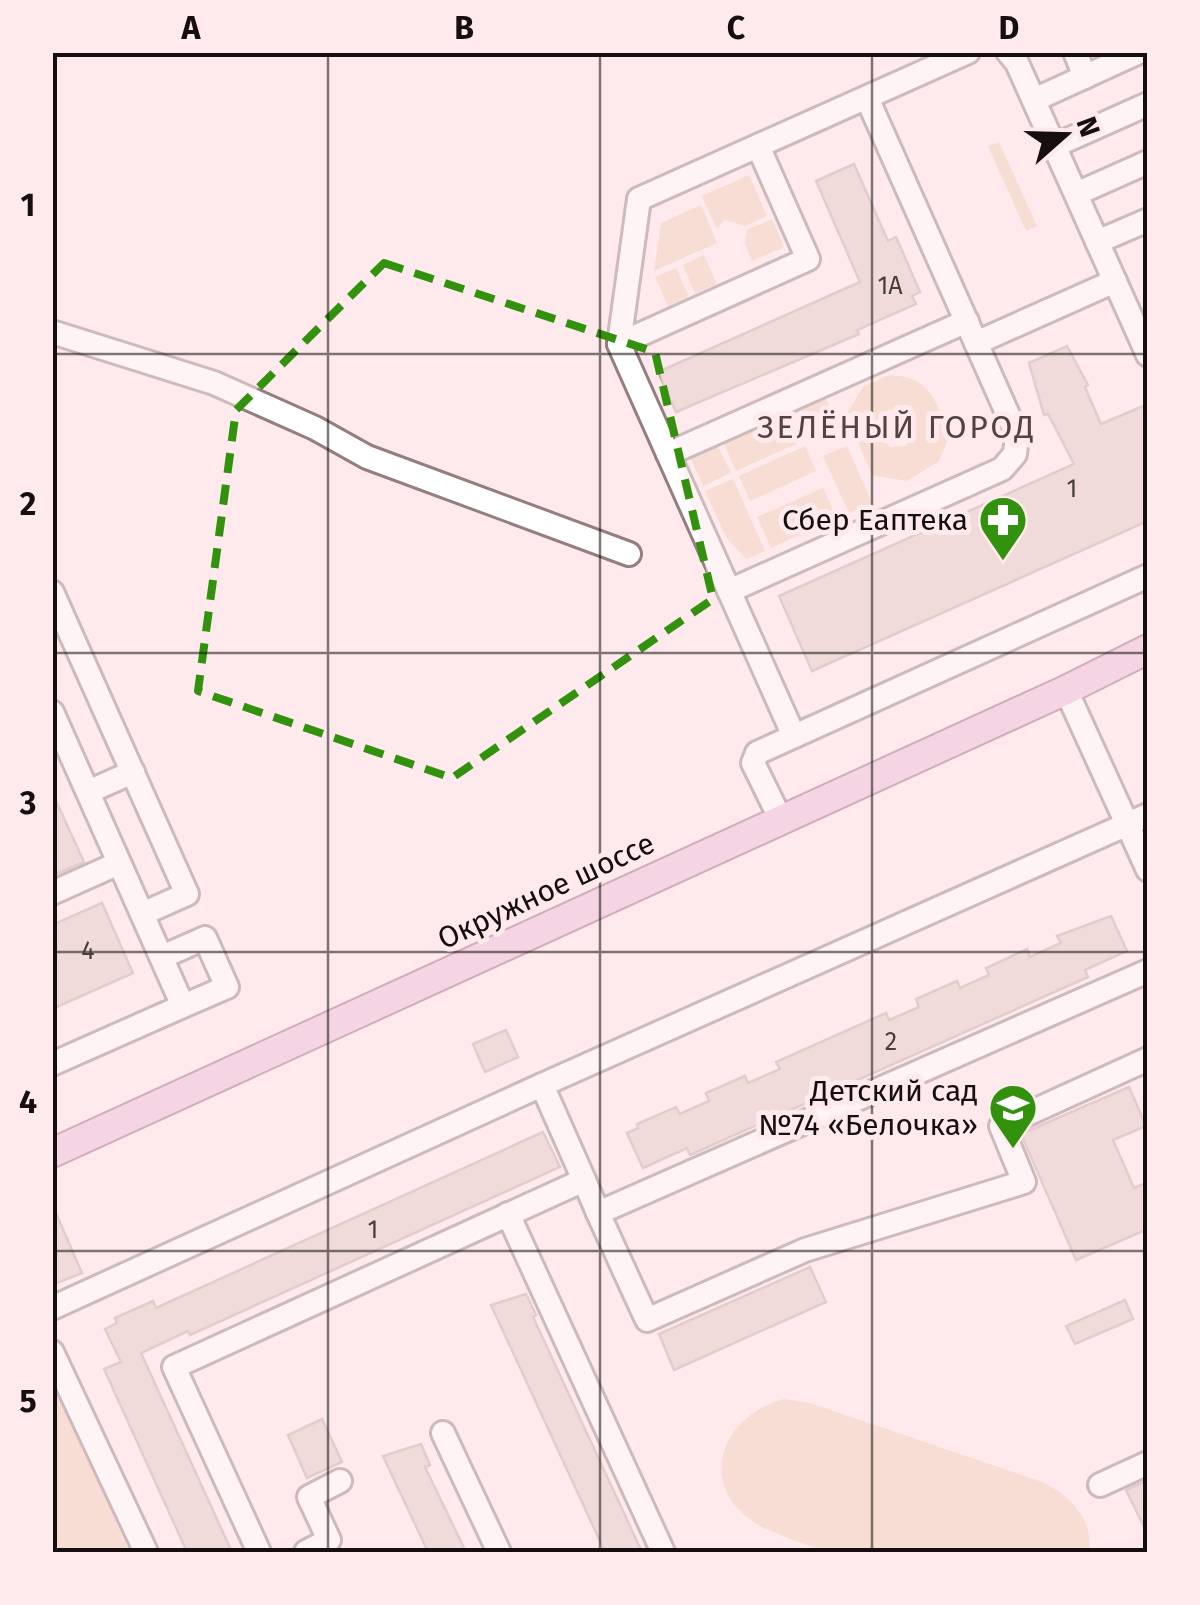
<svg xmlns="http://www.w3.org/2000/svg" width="1200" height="1605" viewBox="0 0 1200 1605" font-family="'Fira Sans',sans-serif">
	<rect width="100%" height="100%" fill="#feeaec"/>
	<g fill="#efceb3" fill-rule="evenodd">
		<polygon points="999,142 1037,226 1026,231 988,146"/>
		<polygon points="749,175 767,216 745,226 724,220 717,229 702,196"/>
		<polygon points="701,205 717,243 654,271 661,223"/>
		<polygon points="772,219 784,247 752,261 745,244 747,230"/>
		<polygon points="704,255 717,284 695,294 683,265"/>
		<polygon points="676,268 689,297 668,306 655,277"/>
		<path d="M887 376C929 373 935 401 950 434L939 461 907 481 872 475 846 415 863 387ZM888 410H903L914 420 915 435 905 446 890 447 879 436 878 421Z"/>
		<polygon points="824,394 838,425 808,439 794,407"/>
		<polygon points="789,410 803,441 736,471 722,439"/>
		<polygon points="716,442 731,473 703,486 689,454"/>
		<polygon points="805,446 816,471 750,501 739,476"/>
		<polygon points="847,446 872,503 849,513 823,456"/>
		<polygon points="733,479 765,551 746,559 726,537 705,491"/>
		<polygon points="823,488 837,518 771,548 757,517"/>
		<polygon points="53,1384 130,1552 60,1552 53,1537"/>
		<path d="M784 1399 810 1403 1045 1483C1072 1498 1093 1519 1089 1552 1030 1553 971 1552 912 1552 887 1552 859 1557 835 1552 814 1549 788 1538 769 1530 696 1499 712 1419 784 1399Z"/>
	</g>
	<g fill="#e0cac3" stroke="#c0aaa4" stroke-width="2.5">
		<polygon points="854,164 888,241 896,237 920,292 912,296 916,304 857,330 859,334 676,412 658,372 860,282 816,181"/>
		<polygon points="1067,346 1088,385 1085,387 1101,424 1148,404 1148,521 812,671 779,596 1074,464 1048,414 1044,415 1029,363"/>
		<polygon points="52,792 84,862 52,876"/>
		<polygon points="102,903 133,973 52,1009 52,925"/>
		<polygon points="1111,916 1127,951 1085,970 1088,977 690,1155 687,1148 643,1168 627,1133 638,1128 637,1124 676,1107 680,1114 709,1101 706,1093 745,1076 748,1083 780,1069 776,1062 886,1013 889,1020 919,1007 916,999 957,981 960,988 989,975 986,968 1027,949 1030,957 1061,943 1057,936"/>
		<polygon points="506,1030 518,1057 485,1072 473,1044"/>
		<polygon points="1129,1087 1146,1126 1113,1140 1134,1188 1148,1182 1148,1229 1076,1260 1021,1134"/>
		<polygon points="543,1132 560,1167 190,1335 188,1331 141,1353 232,1552 187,1552 104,1369 121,1362 105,1329 117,1323 115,1318 153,1301 156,1308"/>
		<polygon points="52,1204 82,1273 52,1285"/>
		<polygon points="810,1267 826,1302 674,1370 659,1334"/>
		<polygon points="526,1294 536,1315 533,1317 642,1552 605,1552 491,1305"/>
		<polygon points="1125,1300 1133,1319 1075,1344 1066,1326"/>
		<polygon points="322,1419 342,1462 307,1478 288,1435"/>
		<polygon points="421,1444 430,1465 425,1467 466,1552 428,1552 383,1456"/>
		<polygon points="1148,1480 1148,1535 1126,1490"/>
	</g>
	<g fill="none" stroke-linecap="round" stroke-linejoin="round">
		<g stroke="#947e80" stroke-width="28">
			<g id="minor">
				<polyline points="1008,52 1017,63 1148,355"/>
				<polyline points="1075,52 1085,77"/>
				<polyline points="1034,100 1139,52"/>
				<polyline points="1054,146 1148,104"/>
				<polyline points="1076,194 1148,162"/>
				<polyline points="1097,242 1148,220"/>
				<polyline points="52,332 214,383 315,428 367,457 629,554"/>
				<polyline points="976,343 1115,281"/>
				<polyline points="619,344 808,259 758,146"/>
				<polyline points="668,454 967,321"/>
				<polyline points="729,591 1002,469 1015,454 1017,435 867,98"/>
				<polyline points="52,592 187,894 142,914"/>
				<polyline points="1066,690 1148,870"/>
				<polyline points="52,712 183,1006 52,1064"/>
				<polyline points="793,734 619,344 639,199 968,52"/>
				<polyline points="88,792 133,772"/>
				<polyline points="781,820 753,763 757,753 1148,576"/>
				<polyline points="52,893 119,863"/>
				<polyline points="162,957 205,938 227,987 183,1006"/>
				<polyline points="584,1180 598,1213 1148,971"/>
				<polyline points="598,1213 647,1320 805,1250 1024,1182 1001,1126 1148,1059"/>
				<polyline points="508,1214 663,1552"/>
				<polyline points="52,1308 542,1085"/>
				<polyline points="52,1352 146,1552"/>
				<polyline points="443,1433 499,1552"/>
				<polyline points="1100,1485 1148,1463"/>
				<polyline points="259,1552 174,1367 584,1180 542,1085 1148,815"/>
				<polyline points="306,1552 329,1540 309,1497 340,1481"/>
			</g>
		</g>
		<g stroke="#996281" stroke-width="32">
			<polyline id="major" points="52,1153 1066,690 1148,649"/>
		</g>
		<use href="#minor" stroke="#fff" stroke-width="22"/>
		<use href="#major" stroke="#ecbcd9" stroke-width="28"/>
	</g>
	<path d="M0 0H1200V1605H0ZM384 263 655 352 713 599 452 778 198 691 236 410Z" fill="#feeaec" fill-opacity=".55" fill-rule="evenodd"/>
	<path fill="none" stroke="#33920d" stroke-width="8" stroke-dasharray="20 12" stroke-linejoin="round" d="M384 263 655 352 713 599 452 778 198 691 236 410Z"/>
	<path fill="none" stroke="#160e0f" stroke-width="2.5" stroke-opacity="0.55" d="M328 52V1552M600 52V1552M872 52V1552M52 354H1148M52 653H1148M52 952H1148M52 1251H1148"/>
	<defs>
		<g id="pharmacy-pin" transform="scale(2.5)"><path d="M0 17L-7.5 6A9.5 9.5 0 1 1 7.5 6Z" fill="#33920d" stroke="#feeaec"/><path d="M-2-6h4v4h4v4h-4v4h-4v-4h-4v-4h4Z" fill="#fff"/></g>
		<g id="school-pin" transform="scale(2.5)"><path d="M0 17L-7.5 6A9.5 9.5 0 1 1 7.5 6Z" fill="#33920d" stroke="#feeaec"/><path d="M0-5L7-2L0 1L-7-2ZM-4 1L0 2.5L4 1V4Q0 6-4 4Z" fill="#fff"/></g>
	</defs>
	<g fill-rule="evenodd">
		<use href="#pharmacy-pin" x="1003" y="520"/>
		<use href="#school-pin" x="1013" y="1108"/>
	</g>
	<g text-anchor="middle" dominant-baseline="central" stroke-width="10" stroke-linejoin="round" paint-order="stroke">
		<g font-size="25" fill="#483d3c">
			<text x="890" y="286">1А</text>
			<text x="1072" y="489">1</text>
			<text x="88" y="951">4</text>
			<text x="891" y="1042">2</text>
			<text x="373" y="1230">1</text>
		</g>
		<g font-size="30" fill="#160e0f" stroke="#feeaec" text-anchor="end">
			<text x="968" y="520">Сбер Еаптека</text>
			<text x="978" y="1091">Детский сад<tspan x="978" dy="34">№74 «Белочка»</tspan></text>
		</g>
		<g font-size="30" fill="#160e0f" stroke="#feeaec">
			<text transform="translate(546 891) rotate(-25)">Окружное шоссе</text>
		</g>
		<g font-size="32" letter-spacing="2.5" fill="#544143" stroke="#feeaec">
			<text x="897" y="427">ЗЕЛЁНЫЙ ГОРОД</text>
		</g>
	</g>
	<rect width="1200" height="1605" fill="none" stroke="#feeaec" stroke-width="110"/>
	<g transform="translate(1065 135) rotate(70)" stroke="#feeaec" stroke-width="8" paint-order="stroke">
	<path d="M0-8L18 38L0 25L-18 38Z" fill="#160e0f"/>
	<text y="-15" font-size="28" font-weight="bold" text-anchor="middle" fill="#160e0f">N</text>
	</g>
	<rect x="55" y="55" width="1090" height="1495" fill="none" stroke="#160e0f" stroke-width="4"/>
	<g font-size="32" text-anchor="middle" font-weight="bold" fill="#160e0f">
		<text x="191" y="39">A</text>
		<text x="464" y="39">B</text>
		<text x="736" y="39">C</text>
		<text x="1009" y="39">D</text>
		<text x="28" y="216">1</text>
		<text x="28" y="515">2</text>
		<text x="28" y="814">3</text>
		<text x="28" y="1113">4</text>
		<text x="28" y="1412">5</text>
	</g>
</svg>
